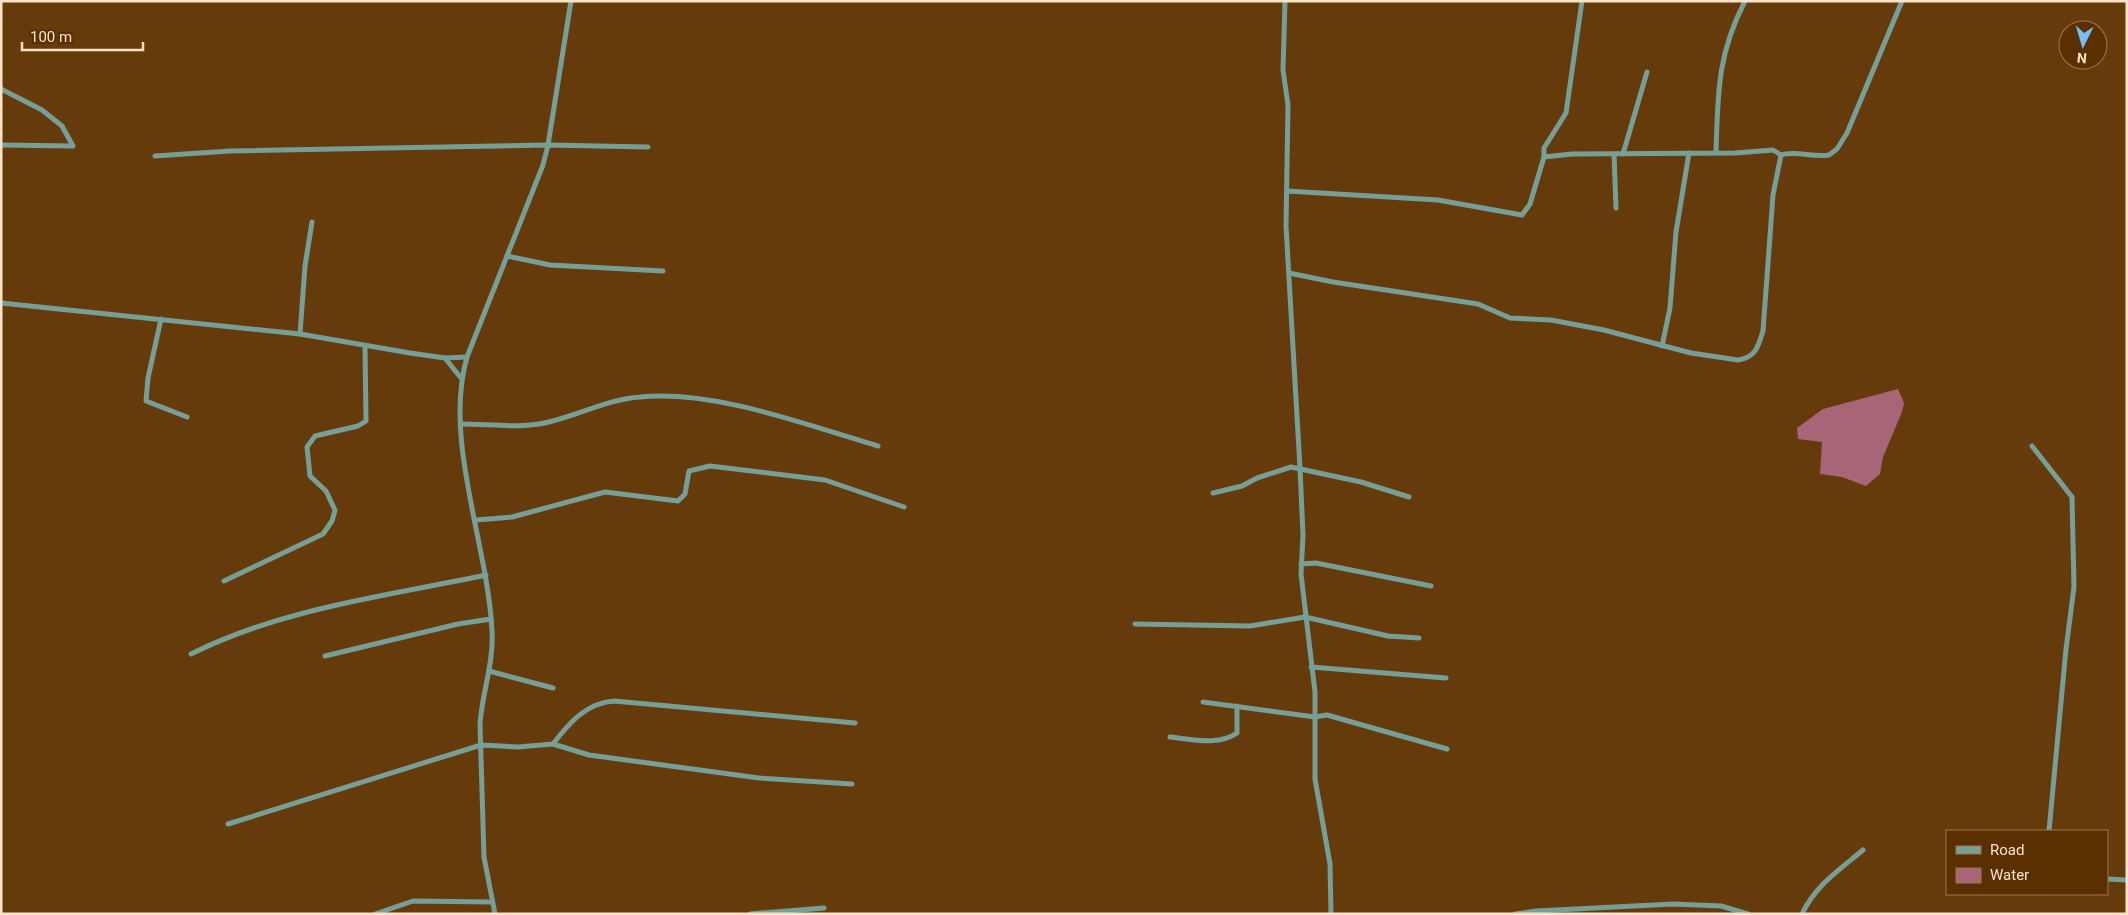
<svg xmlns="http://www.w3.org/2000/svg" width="2128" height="915" viewBox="0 0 2128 915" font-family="Roboto,sans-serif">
	<rect width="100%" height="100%" fill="#663b0c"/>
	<polygon fill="#a86578" points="1898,389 1904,403 1902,412 1883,457 1880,474 1866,486 1842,477 1820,474 1822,442 1798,439 1797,428 1823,409"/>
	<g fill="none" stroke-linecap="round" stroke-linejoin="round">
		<g stroke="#759f97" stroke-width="5">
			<polyline points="1285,1 1283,70 1288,105 1286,226 1300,468 1303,535 1301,574 1315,692 1315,779 1330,864 1331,914"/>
			<polyline points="1,89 42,110 62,126 73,146 1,145"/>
			<path d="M1716 152C1718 94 1717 55 1745 1"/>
			<polyline points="1614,154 1616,208"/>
			<polyline points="1623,154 1647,72"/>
			<polyline points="155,156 230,151 548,145 648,147"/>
			<path d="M1544 157 1572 154 1735 153 1773 150 1781 155C1796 150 1813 158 1829 155L1837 149 1847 133 1902 1"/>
			<polyline points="1287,191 1438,200 1522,215 1530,204 1544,157 1544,148 1566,113 1582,1"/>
			<polyline points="507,256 550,265 663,271"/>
			<path d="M1289 273 1333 282 1478 304 1510 318 1551 320 1604 330 1691 353 1738 360C1756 357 1758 347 1763 331L1773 195 1781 155"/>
			<polyline points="1,303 300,334 410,353 445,358 467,357"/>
			<polyline points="161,319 148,378 146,401 187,417"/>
			<polyline points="300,334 305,266 312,222"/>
			<polyline points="1662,346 1670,308 1676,232 1689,153"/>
			<polyline points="445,358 461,378"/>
			<path d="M461 424C490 424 521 429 549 422 579 415 609 399 640 397 716 390 806 425 878 446"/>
			<polyline points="2032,446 2072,497 2074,587 2066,649 2049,831"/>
			<polyline points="1213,493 1242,486 1257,478 1291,467 1361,482 1409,497"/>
			<polyline points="476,520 512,517 605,492 678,501 685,494 689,471 710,466 825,480 904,507"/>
			<polyline points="1301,564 1316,563 1431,586"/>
			<polyline points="224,581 323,534 332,521 335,510 326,491 310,476 307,447 315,436 358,426 366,421 365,346"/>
			<polyline points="1135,624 1250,626 1305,617 1388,636 1419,638"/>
			<path d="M191 654C283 608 387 596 486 575"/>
			<polyline points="325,656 458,624 491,619"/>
			<polyline points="1311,667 1446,678"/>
			<polyline points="489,671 553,688"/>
			<polyline points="1203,702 1315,717 1327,715 1447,749"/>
			<path d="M1170 737C1191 739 1219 746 1237 733V706"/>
			<polyline points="553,744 589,755 759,778 852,784"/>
			<path d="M228 824 481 745 518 747 553 744C569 723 586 703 614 701L855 723"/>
			<polyline points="2107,879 2127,880"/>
			<polyline points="375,914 413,901 491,902"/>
			<path d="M495 914 484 857 480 724C482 693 494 663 492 631 488 545 443 440 467 357L543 165 548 145 571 1"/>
			<polyline points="750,914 824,908"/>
			<polyline points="1515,914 1536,911 1673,904 1721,906 1748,914"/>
			<path d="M1802 914C1816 885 1839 870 1863 850"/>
		</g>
	</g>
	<rect width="2128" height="915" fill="none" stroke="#fce1cb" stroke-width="5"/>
	<rect x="1946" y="830" width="162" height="65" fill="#5a3000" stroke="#9b7751"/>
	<rect x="1956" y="846" width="25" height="8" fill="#759f97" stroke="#9b7751"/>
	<text x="1990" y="855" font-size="15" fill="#fce1cb">Road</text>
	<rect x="1956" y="868" width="25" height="15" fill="#a86578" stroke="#9b7751"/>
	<text x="1990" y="880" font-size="15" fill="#fce1cb">Water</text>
	<g transform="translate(2083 45) rotate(185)"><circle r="24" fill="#5a3000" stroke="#9b7751"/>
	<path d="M0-4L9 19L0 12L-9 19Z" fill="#76c0f7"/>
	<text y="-8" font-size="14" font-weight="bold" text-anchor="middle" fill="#fce1cb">N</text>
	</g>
	<path d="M22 42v8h121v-8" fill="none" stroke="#fce1cb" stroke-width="2.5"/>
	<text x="30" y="42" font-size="15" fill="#fce1cb" stroke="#5a3000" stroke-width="4" paint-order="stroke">100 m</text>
</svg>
